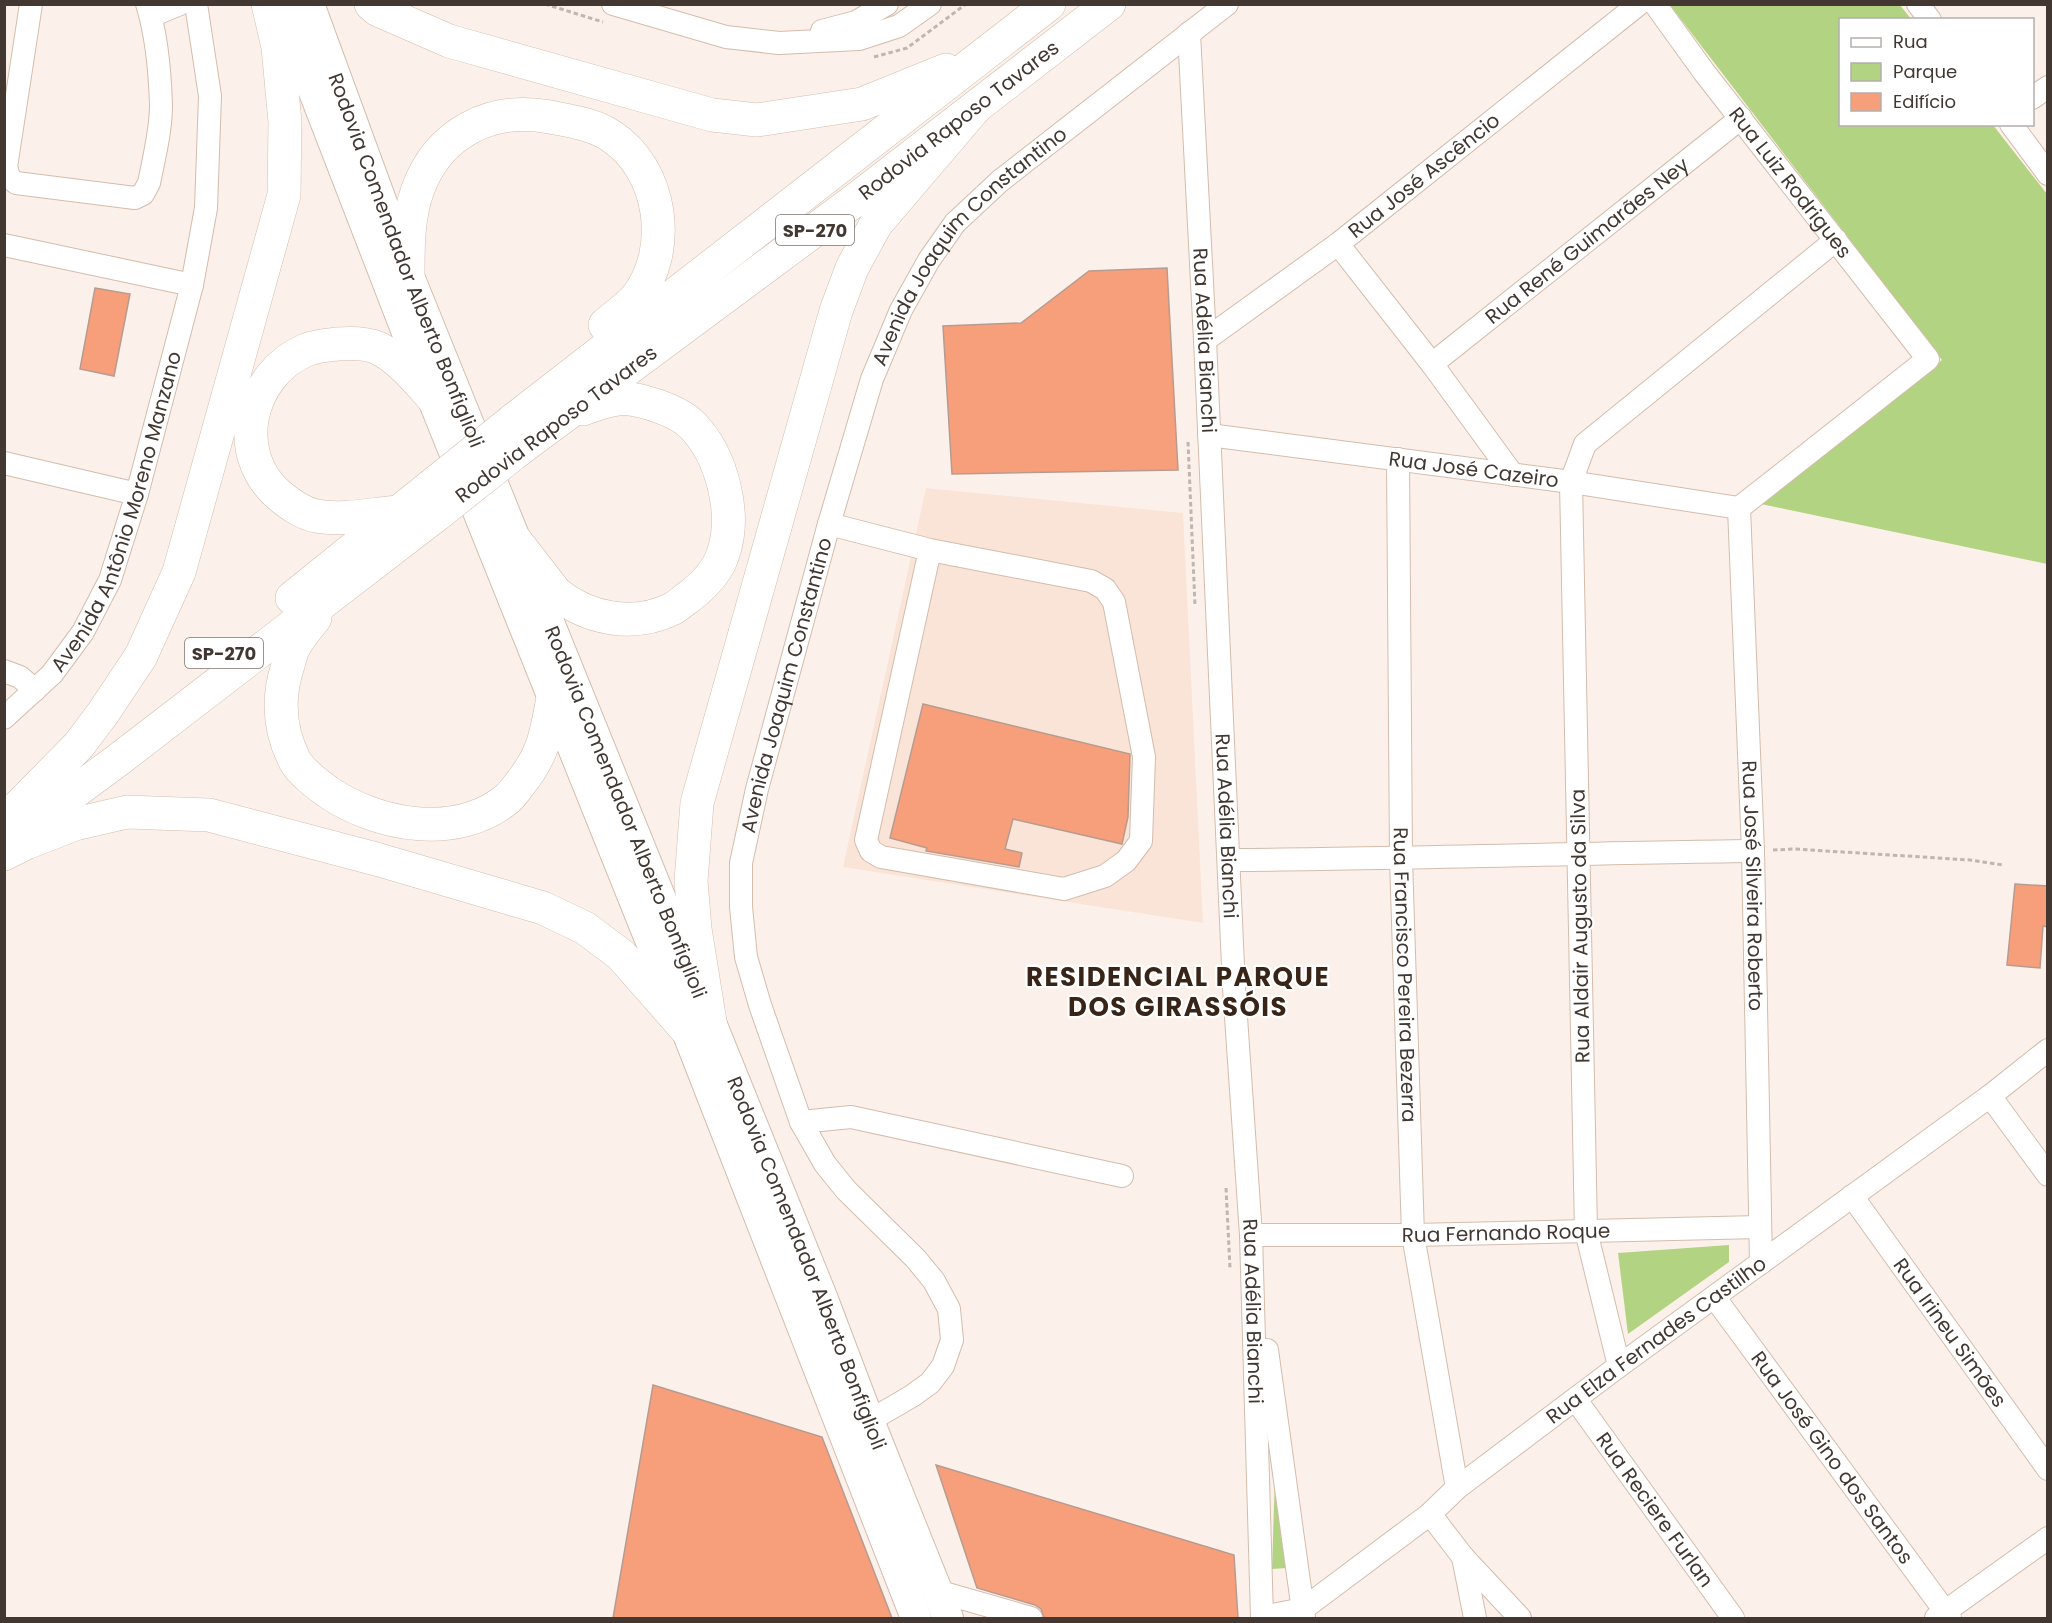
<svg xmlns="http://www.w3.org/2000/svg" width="2052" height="1623" viewBox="0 0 2052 1623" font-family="Poppins,sans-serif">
	<rect width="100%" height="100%" fill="#fcf1ea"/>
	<polygon fill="#fae4d7" points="926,488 1183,513 1203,923 843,867"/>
	<g fill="#b2d381">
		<polygon points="1670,5 1900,5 1911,19 1840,20 1840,124 1993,125 2047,194 2047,564 1761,504 1942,360"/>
		<polygon points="1729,1245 1729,1262 1628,1334 1618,1253"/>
		<polygon points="1275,1475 1286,1568 1272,1569"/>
	</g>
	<g fill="#f79f7b" stroke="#b79b90" stroke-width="1.5">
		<polygon points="1167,268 1178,470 952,474 943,326 1021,323 1089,271"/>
		<polygon points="95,288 130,294 114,376 80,369"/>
		<polygon points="923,704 1130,754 1128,817 1122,844 1013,819 1005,849 1022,853 1019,867 926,851 927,848 890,838"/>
		<polygon points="2015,884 2048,886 2048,927 2043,926 2040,968 2007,965"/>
		<polygon points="653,1385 822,1437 892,1618 613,1618"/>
		<polygon points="936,1465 1234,1555 1238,1618 1044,1618 1041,1609 1035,1605 977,1588"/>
	</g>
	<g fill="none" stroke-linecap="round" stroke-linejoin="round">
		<g stroke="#d5bcac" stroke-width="24">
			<g id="minor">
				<path d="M31 4 6 167 9 177 16 183 135 198 143 194 149 183C154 158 161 131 161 105 160 73 157 36 147 4"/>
				<polyline points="613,4 726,37 779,43 859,39 899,26 930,4"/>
				<path id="s1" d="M1655 4 1704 72 1928 359 1739 508"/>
				<polyline points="1918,4 1930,20"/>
				<polyline points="151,16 180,4"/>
				<polyline points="822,31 856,22 887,4"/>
				<path id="s2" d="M1189 33 1205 340 1234 988 1251 1235 1262 1618"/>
				<polyline points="2032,98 2048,87"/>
				<polyline points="2011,124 2048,174"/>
				<polyline points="1338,244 1432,364 1513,475"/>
				<polyline points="4,245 192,285"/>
				<path id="s3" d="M1205 340 1338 244 1639 4"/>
				<path id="s4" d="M1432 364 1741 118"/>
				<path id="s5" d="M1209 435 1571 482 1739 508"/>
				<path id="s6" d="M1398 459 1401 859 1413 1235 1457 1488"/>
				<polyline points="4,463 137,494"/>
				<path id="s7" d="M1739 508 1753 851 1761 1263"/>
				<polyline points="829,524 930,550 1091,581 1105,589 1114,602 1144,757 1141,841 1126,861 1105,876 1064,889 881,857 871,851 866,840 930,550"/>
				<polyline points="4,671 20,677 35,690"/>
				<path id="s8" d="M4 718 52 674 83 632 110 580 137 494 192 285 206 208 210 96 196 4"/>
				<path d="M1229 860C1404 859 1578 853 1753 851"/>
				<polyline points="1990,1096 2048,1175"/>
				<polyline points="801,1122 851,1117 1122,1176"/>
				<path id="s9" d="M1852 1196 2048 1469"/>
				<path id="s10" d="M1251 1235H1413L1760 1227"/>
				<path id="s11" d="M1715 1298 1950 1618"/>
				<polyline points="1267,1350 1304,1618"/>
				<polyline points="1619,1366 1586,1231 1571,482 1585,444 1836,240"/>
				<path id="s12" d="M1576 1400 1733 1618"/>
				<path id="s13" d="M869 1421 912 1396 930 1383 943 1366 952 1340 949 1309 934 1281 916 1259 846 1190 825 1164 801 1122 760 1005 746 957 741 907V863L757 789 829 524 872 379 901 310 929 260 955 223 1000 181 1227 4"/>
				<polyline points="1430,1514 1463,1557 1520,1618"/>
				<polyline points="1463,1557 1475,1618"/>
				<polyline points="937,1591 1031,1618"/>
				<path id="s14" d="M1262 1617 1303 1609 1430 1514 1457 1488 1619 1366 1990 1096 2048 1050"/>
				<polyline points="1936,1618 2048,1538"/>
			</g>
		</g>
		<g stroke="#d5bcac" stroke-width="32">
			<g id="major">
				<polyline points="280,4 432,397 686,1029 916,1618"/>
				<path id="s15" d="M309 4 408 274 822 1297 869 1421 948 1618"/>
			</g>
		</g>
		<g stroke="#d5bcac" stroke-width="34">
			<g id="highway">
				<polyline points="371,4 378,10 449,41 712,115 757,120 862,104 946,70"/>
				<path d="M408 274C408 245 408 216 418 189 439 132 492 106 550 117 570 121 593 124 611 136 662 169 674 250 636 298 627 308 615 316 605 325"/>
				<polyline points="512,421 1049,4"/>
				<path id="s16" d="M517 451 854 201 1109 4"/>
				<path d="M398 512C372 514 342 521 316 516 302 513 291 505 280 496 230 454 248 375 306 350 315 346 328 345 337 344 350 343 366 343 378 348 400 359 416 379 432 397"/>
				<path d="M515 540 556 593C588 619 633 628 672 609 678 606 684 600 690 596 704 585 718 571 723 554 737 514 722 456 693 426 685 417 669 410 658 406 646 402 631 397 618 399 606 400 594 405 583 409"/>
				<polyline points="292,598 431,486"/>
				<path d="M315 618C308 627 299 637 294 647 291 652 290 659 288 665 277 698 279 730 295 761 302 773 317 784 328 792 378 826 457 840 507 799 512 795 515 790 519 785 544 754 546 735 553 698"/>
				<polyline points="12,813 79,745 103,713 141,656 179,572 284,195 285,122 278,47 268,4"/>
				<polyline points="15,836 118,760 439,513"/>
				<polyline points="4,854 26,843 75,824 127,812 209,815 376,859 543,908 585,928 621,955 686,1029"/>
				<polyline points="711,1028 695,929 691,881 697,803 836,311 852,268 876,224 975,108"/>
			</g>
		</g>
		<g stroke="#c0b6af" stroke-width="3" stroke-dasharray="4.5 3" stroke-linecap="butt">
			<polyline points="545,4 603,22"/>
			<polyline points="874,57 907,48 966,4"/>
			<polyline points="1188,442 1195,606"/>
			<polyline points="1773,850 1795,849 1970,860 2003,865"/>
			<polyline points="1226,1188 1230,1268"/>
		</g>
		<use href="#minor" stroke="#fff" stroke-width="22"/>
		<use href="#major" stroke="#fff" stroke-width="30"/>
		<use href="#highway" stroke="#fff" stroke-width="33"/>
		<g stroke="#d5bcac" stroke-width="34" stroke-linecap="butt">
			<g id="highway-bridge">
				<polyline points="431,486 512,421"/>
				<polyline points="439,513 517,451"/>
			</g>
		</g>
		<use href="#highway-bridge" stroke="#fff" stroke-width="33"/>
	</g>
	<g text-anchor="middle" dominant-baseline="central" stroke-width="4.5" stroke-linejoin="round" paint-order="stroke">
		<g fill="#fff" stroke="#7b746f" stroke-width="1.5">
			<rect x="776" y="215" width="78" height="30" rx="4.5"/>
			<rect x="185" y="638" width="78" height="30" rx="4.5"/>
		</g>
		<g font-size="18" font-weight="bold" fill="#423831">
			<text x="815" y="230">SP-270</text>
			<text x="224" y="653">SP-270</text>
		</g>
		<g font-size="20" fill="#423831" stroke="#fff">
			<text stroke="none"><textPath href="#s16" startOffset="552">Rodovia Raposo Tavares</textPath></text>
			<text stroke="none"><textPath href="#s3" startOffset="274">Rua José Ascêncio</textPath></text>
			<text stroke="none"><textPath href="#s1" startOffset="224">Rua Luiz Rodrigues</textPath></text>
			<text stroke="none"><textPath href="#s4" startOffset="198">Rua René Guimarães Ney</textPath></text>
			<text stroke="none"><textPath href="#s13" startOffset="1330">Avenida Joaquim Constantino</textPath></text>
			<text stroke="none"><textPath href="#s15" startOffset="274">Rodovia Comendador Alberto Bonfiglioli</textPath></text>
			<text stroke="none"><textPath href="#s2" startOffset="308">Rua Adélia Bianchi</textPath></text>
			<text transform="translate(556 424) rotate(-37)">Rodovia Raposo Tavares</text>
			<text stroke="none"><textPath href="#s5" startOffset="267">Rua José Cazeiro</textPath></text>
			<text stroke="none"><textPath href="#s8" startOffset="242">Avenida Antônio Moreno Manzano</textPath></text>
			<text stroke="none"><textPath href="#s13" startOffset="844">Avenida Joaquim Constantino</textPath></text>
			<text stroke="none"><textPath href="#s15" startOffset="868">Rodovia Comendador Alberto Bonfiglioli</textPath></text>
			<text stroke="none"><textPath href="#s2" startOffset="794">Rua Adélia Bianchi</textPath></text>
			<text stroke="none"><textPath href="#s7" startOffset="378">Rua José Silveira Roberto</textPath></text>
			<text transform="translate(1580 926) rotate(-91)">Rua Aldair Augusto da Silva</text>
			<text stroke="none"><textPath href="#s6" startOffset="516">Rua Francisco Pereira Bezerra</textPath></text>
			<text stroke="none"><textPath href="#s10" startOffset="255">Rua Fernando Roque</textPath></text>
			<text stroke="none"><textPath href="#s15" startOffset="1354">Rodovia Comendador Alberto Bonfiglioli</textPath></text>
			<text stroke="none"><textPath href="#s2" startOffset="1280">Rua Adélia Bianchi</textPath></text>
			<text stroke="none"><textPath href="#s9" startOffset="168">Rua Irineu Simões</textPath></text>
			<text stroke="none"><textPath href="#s14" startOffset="486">Rua Elza Fernades Castilho</textPath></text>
			<text stroke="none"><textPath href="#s11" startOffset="198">Rua José Gino dos Santos</textPath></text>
			<text stroke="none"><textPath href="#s12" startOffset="135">Rua Reciere Furlan</textPath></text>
		</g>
		<g font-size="26" font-weight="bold" letter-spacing="1.5" fill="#382518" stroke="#fff">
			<text x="1178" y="977">RESIDENCIAL PARQUE<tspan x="1178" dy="30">DOS GIRASSÓIS</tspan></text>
		</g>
	</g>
	<rect width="2052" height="1623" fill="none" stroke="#423831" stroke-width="12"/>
	<rect x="1839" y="18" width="195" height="108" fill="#ffffff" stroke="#b3afad" stroke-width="1.5"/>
	<rect x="1851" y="38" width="30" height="9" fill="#ffffff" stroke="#b3afad" stroke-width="1.5"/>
	<text x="1893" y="48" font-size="18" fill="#423831">Rua</text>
	<rect x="1851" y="63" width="30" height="18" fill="#b2d381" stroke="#b3afad" stroke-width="1.5"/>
	<text x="1893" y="78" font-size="18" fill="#423831">Parque</text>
	<rect x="1851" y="93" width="30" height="18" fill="#f79f7b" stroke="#b3afad" stroke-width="1.5"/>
	<text x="1893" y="108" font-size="18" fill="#423831">Edifício</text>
</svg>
